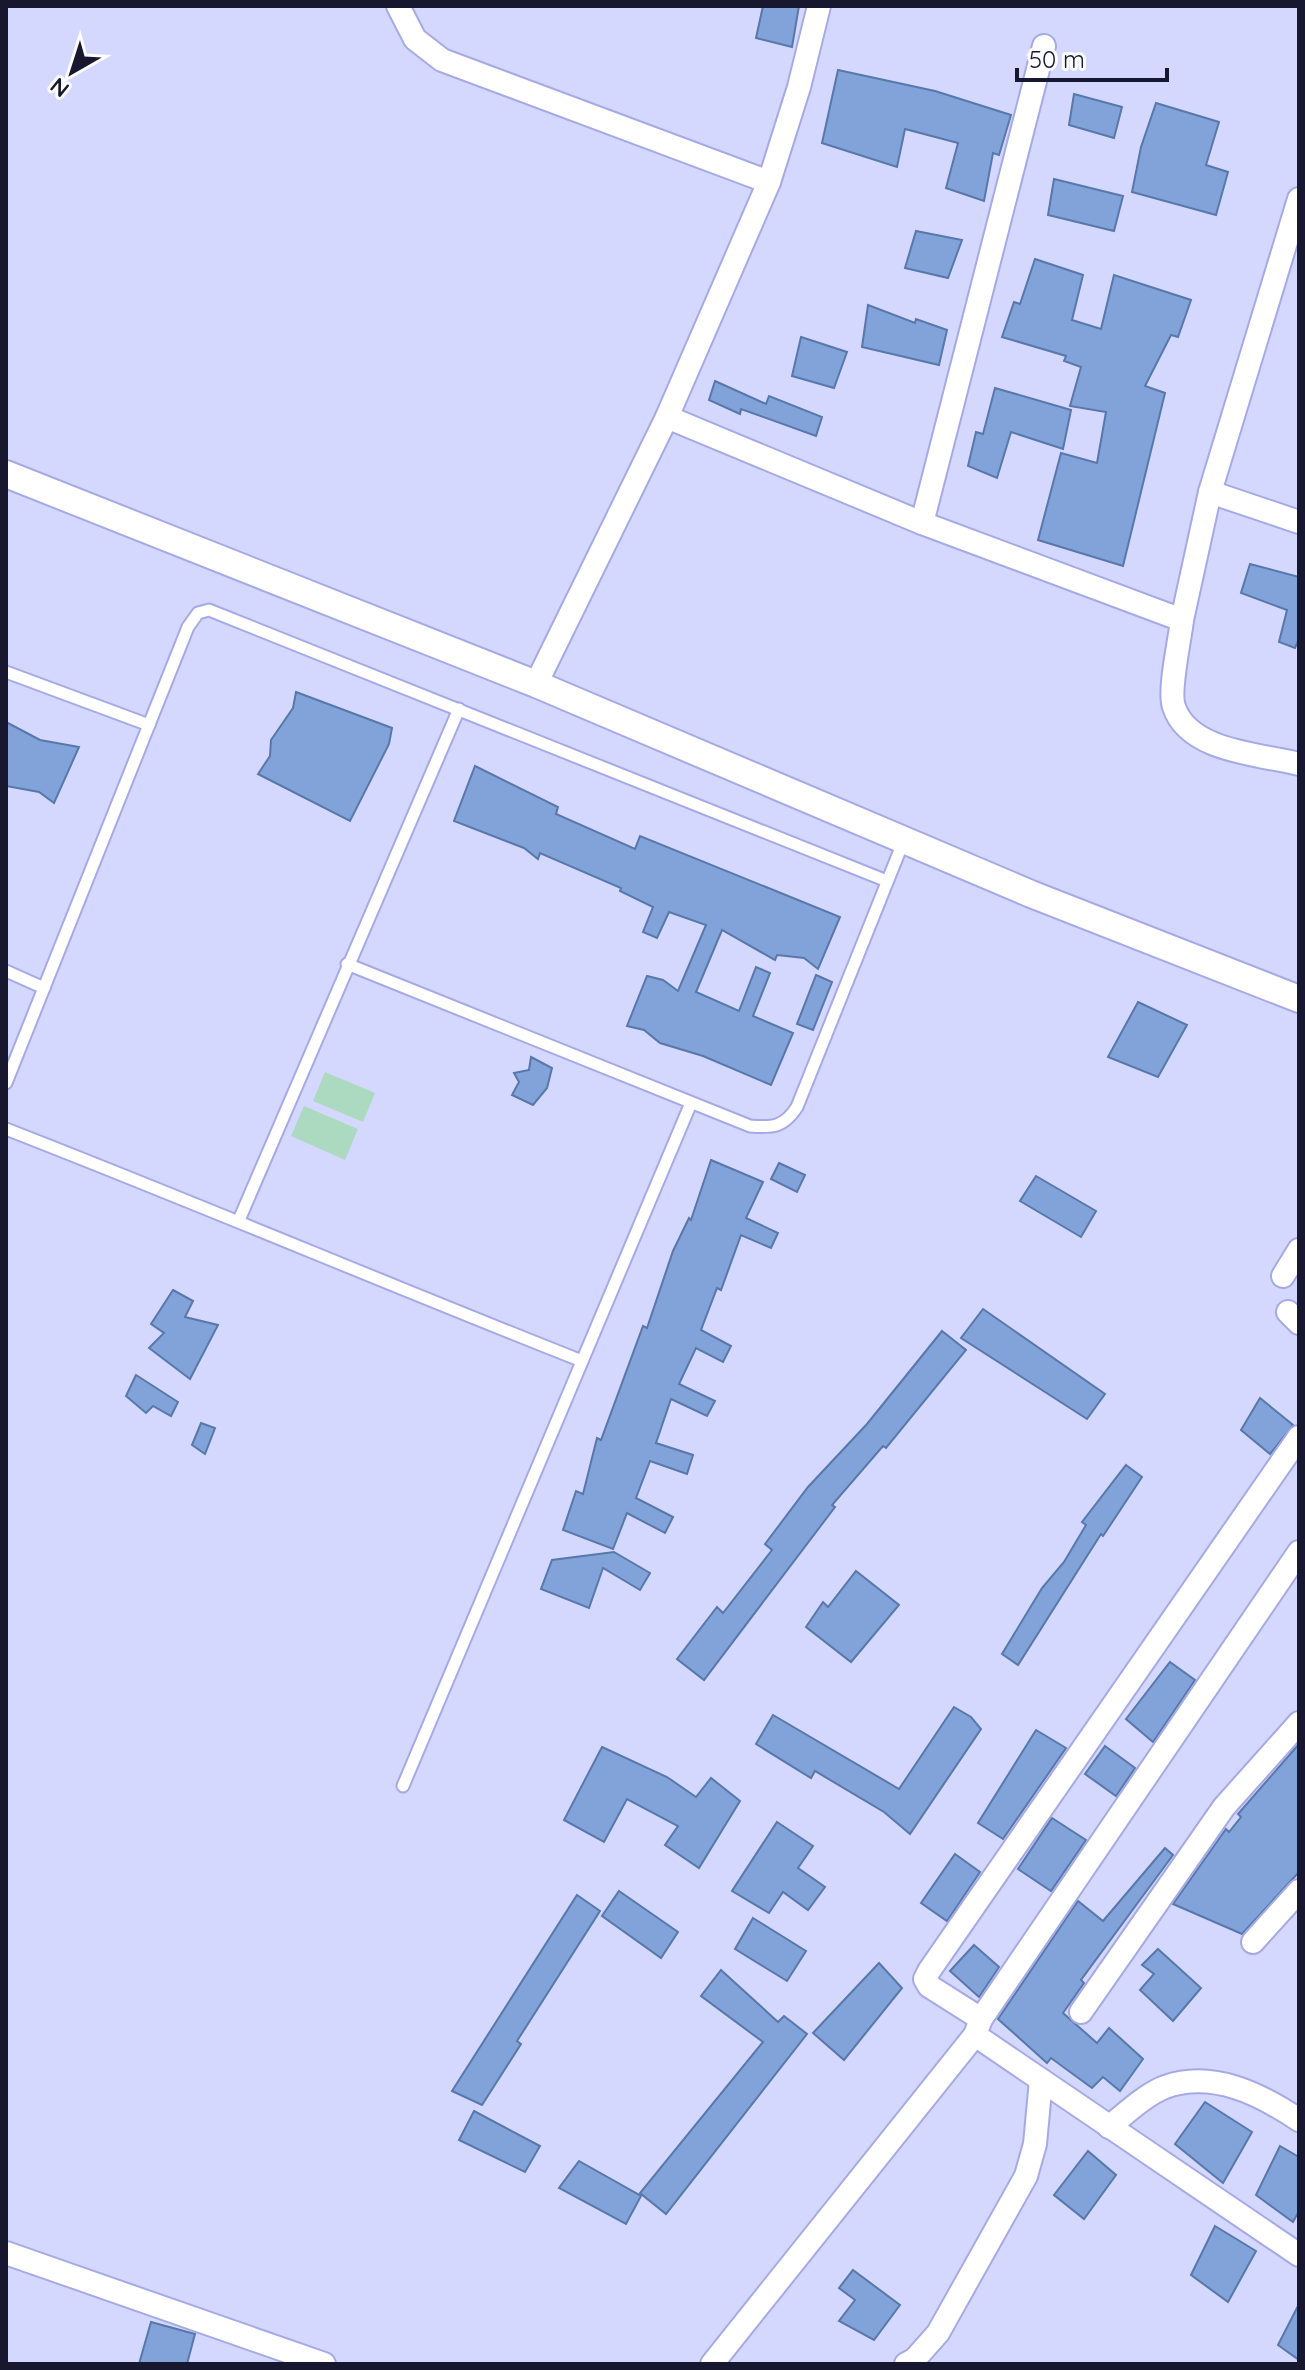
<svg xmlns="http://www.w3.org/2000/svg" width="1305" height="2370" viewBox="0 0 1305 2370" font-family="Quicksand,sans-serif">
	<rect width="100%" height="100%" fill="#d4d8ff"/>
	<g fill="#abdac0">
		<polygon points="325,1072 375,1093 363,1122 313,1101"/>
		<polygon points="304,1106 358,1129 345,1160 291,1136"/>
	</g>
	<g fill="#82a3d9" stroke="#5877aa" stroke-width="2">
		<polygon points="763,6 799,6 792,47 756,38"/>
		<polygon points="838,70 935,91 1011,115 999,155 993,153 984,201 946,188 958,143 905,129 897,167 822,143"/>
		<polygon points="1074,94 1122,107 1114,138 1069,125"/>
		<polygon points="1156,103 1219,122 1206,165 1228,172 1216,215 1132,192 1141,147"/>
		<polygon points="1054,179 1123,196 1114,231 1048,215"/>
		<polygon points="916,231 962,240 948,278 905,268"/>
		<polygon points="1035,259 1083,275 1072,320 1101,329 1114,275 1191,300 1178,337 1171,335 1145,386 1165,393 1123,566 1038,540 1061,453 1097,463 1106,412 1070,406 1081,367 1064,361 1066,356 1002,337 1014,302 1020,304"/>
		<polygon points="868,305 915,323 916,319 947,330 939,365 862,347"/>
		<polygon points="801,337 847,352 834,388 792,376"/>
		<polygon points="715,381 766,404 769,396 822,417 816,436 741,409 740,414 709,400"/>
		<polygon points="995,388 1071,410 1063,449 1011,432 997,478 968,466 976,432 983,434"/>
		<polygon points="1250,564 1299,577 1299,639 1295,648 1279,642 1287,610 1241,593"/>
		<polygon points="296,692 392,728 389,744 350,821 258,774 270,756 271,740 293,708"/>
		<polygon points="6,722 40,740 79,747 54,803 39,792 6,786"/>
		<polygon points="475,766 558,807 556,814 635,849 640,836 840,917 818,969 804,958 777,955 775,960 722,930 696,992 739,1011 756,967 770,973 753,1016 793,1033 771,1085 703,1056 660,1043 644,1030 627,1026 647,976 663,980 678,991 706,925 669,912 657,938 643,932 653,907 620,891 621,888 540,853 538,859 524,848 454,821"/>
		<polygon points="816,975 832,982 813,1030 797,1024"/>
		<polygon points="1138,1002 1187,1025 1158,1077 1108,1057"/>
		<polygon points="531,1057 552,1068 547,1088 533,1105 512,1095 519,1082 514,1073 529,1070"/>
		<polygon points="711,1160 763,1182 746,1218 778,1233 771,1248 741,1235 721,1290 717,1288 701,1330 731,1346 723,1362 696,1348 679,1384 715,1401 707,1416 671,1399 656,1443 693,1455 687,1474 650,1461 636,1498 673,1517 665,1533 627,1513 613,1549 563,1530 576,1491 583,1494 597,1438 601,1440 643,1326 647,1328 673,1251 689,1218 691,1220"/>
		<polygon points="779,1163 805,1175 797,1192 771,1179"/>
		<polygon points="1036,1176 1096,1211 1081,1237 1020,1201"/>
		<polygon points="173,1290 193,1301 185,1317 218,1325 190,1379 149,1348 164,1333 151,1324"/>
		<polygon points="983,1309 1105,1394 1087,1419 961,1338"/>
		<polygon points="942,1331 966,1350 886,1448 883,1446 832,1505 835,1507 704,1680 677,1659 717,1607 723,1613 772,1550 765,1544 808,1487 867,1424"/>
		<polygon points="136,1375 178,1402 171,1416 153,1406 146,1413 126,1396"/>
		<polygon points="1260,1398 1293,1425 1270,1454 1241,1430"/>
		<polygon points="201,1423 215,1428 205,1454 192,1445"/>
		<polygon points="1126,1465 1142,1477 1103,1536 1101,1534 1018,1665 1002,1654 1042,1588 1064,1562 1086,1525 1082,1522"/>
		<polygon points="614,1552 650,1573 640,1590 603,1568 589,1608 541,1589 552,1560"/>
		<polygon points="856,1571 899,1605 851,1662 806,1627 823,1602 828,1607"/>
		<polygon points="1170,1662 1195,1680 1153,1742 1126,1719"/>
		<polygon points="954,1707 971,1717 981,1729 910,1834 884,1812 815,1771 811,1778 756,1744 773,1715 899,1789"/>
		<polygon points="1036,1730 1066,1748 1003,1839 978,1823"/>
		<polygon points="1299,1744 1299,1872 1242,1934 1173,1904 1226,1829 1229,1832 1241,1817 1238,1814"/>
		<polygon points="1105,1746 1135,1768 1116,1796 1085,1774"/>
		<polygon points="602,1747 667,1777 696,1797 711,1778 740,1801 699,1868 665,1845 678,1826 627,1799 604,1842 564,1820"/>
		<polygon points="1052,1818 1086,1840 1051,1891 1018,1869"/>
		<polygon points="777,1822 813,1846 798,1868 825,1887 808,1910 783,1892 769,1913 732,1891"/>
		<polygon points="1165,1848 1173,1855 1081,1980 1084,1983 1063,2013 1097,2043 1109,2028 1143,2059 1120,2091 1103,2077 1092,2088 1051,2058 1047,2063 998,2019 1078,1901 1103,1921"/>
		<polygon points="955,1854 980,1872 947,1921 921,1903"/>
		<polygon points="619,1891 678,1932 661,1958 602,1916"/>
		<polygon points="577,1895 600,1911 517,2041 521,2044 482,2105 452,2091"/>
		<polygon points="753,1918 806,1951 787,1981 735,1949"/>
		<polygon points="974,1945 999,1967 979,1997 950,1971"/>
		<polygon points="1158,1949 1201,1988 1173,2021 1140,1990 1154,1974 1142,1965"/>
		<polygon points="879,1963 902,1988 844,2060 813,2033"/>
		<polygon points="721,1970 778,2022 784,2016 807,2034 666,2214 640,2193 763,2042 701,1996"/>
		<polygon points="1205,2102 1252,2132 1223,2183 1175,2144"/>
		<polygon points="474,2111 540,2146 525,2172 459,2140"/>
		<polygon points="1280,2146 1299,2157 1299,2211 1293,2222 1256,2195"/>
		<polygon points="1088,2151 1116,2175 1084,2219 1054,2195"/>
		<polygon points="579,2161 641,2196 626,2224 559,2188"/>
		<polygon points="1215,2226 1256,2251 1228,2302 1191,2275"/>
		<polygon points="853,2270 900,2305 874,2340 839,2321 855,2300 839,2288"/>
		<polygon points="1299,2304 1299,2360 1278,2345"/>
		<polygon points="151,2322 195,2334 187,2364 139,2364"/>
	</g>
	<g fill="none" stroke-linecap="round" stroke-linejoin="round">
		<g stroke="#a5aae7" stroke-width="15">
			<g id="service">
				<polyline points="6,672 149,725"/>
				<path d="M347 964 750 1126C773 1128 784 1127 797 1107L904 840"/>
				<polyline points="6,971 44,988"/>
				<polyline points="6,1083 188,627 198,613 209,610 887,881"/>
				<path d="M6 1129C199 1204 389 1285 582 1361"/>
				<polyline points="239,1220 459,709"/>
				<polyline points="403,1786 691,1103"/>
			</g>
		</g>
		<g stroke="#a5aae7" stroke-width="26">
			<g id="minor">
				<polyline points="398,6 415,39 442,60 769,182 667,417 536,684"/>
				<polyline points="769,182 799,87 819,6"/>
				<polyline points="667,417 922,523 1182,620 1210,492 1299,199"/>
				<polyline points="1210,492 1299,522"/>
				<polyline points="922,523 1044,46"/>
				<path d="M1182 620C1180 640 1168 691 1174 707 1189 752 1260 754 1299 764"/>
				<polyline points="1283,1276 1299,1250"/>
				<polyline points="1288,1312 1299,1323"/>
				<polyline points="1253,1942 1299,1891"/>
				<polyline points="1081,2012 1224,1807 1299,1723"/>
				<polyline points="981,2019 929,1986 925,1979 929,1971 1299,1437"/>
				<polyline points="975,2035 1299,2255"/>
				<path d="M1109 2127C1126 2113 1145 2095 1165 2087 1213 2070 1260 2094 1299 2120"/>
				<polyline points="6,2253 324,2364"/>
				<polyline points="712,2364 975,2035 981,2019 1299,1552"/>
				<polyline points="906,2364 915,2359 938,2333 1026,2176 1035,2144 1041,2080"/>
			</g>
		</g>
		<g stroke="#a5aae7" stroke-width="30">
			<polyline id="tertiary" points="6,474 536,684 1031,894 1299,999"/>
		</g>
		<use href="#service" stroke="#fff" stroke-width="11"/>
		<use href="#minor" stroke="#fff" stroke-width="22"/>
		<use href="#tertiary" stroke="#fff" stroke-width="26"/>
	</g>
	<rect width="1305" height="2370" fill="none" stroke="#17182f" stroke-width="16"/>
	<g transform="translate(72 72) rotate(219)" stroke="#fcfcfc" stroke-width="6" paint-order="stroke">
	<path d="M0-6L14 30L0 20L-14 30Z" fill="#17182f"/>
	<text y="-12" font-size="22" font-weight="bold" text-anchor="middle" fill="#17182f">N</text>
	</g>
	<path d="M1017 68v12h150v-12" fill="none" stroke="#17182f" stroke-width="4"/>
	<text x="1029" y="68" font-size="24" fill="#17182f" stroke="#fcfcfc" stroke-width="6" paint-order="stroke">50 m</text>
</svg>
